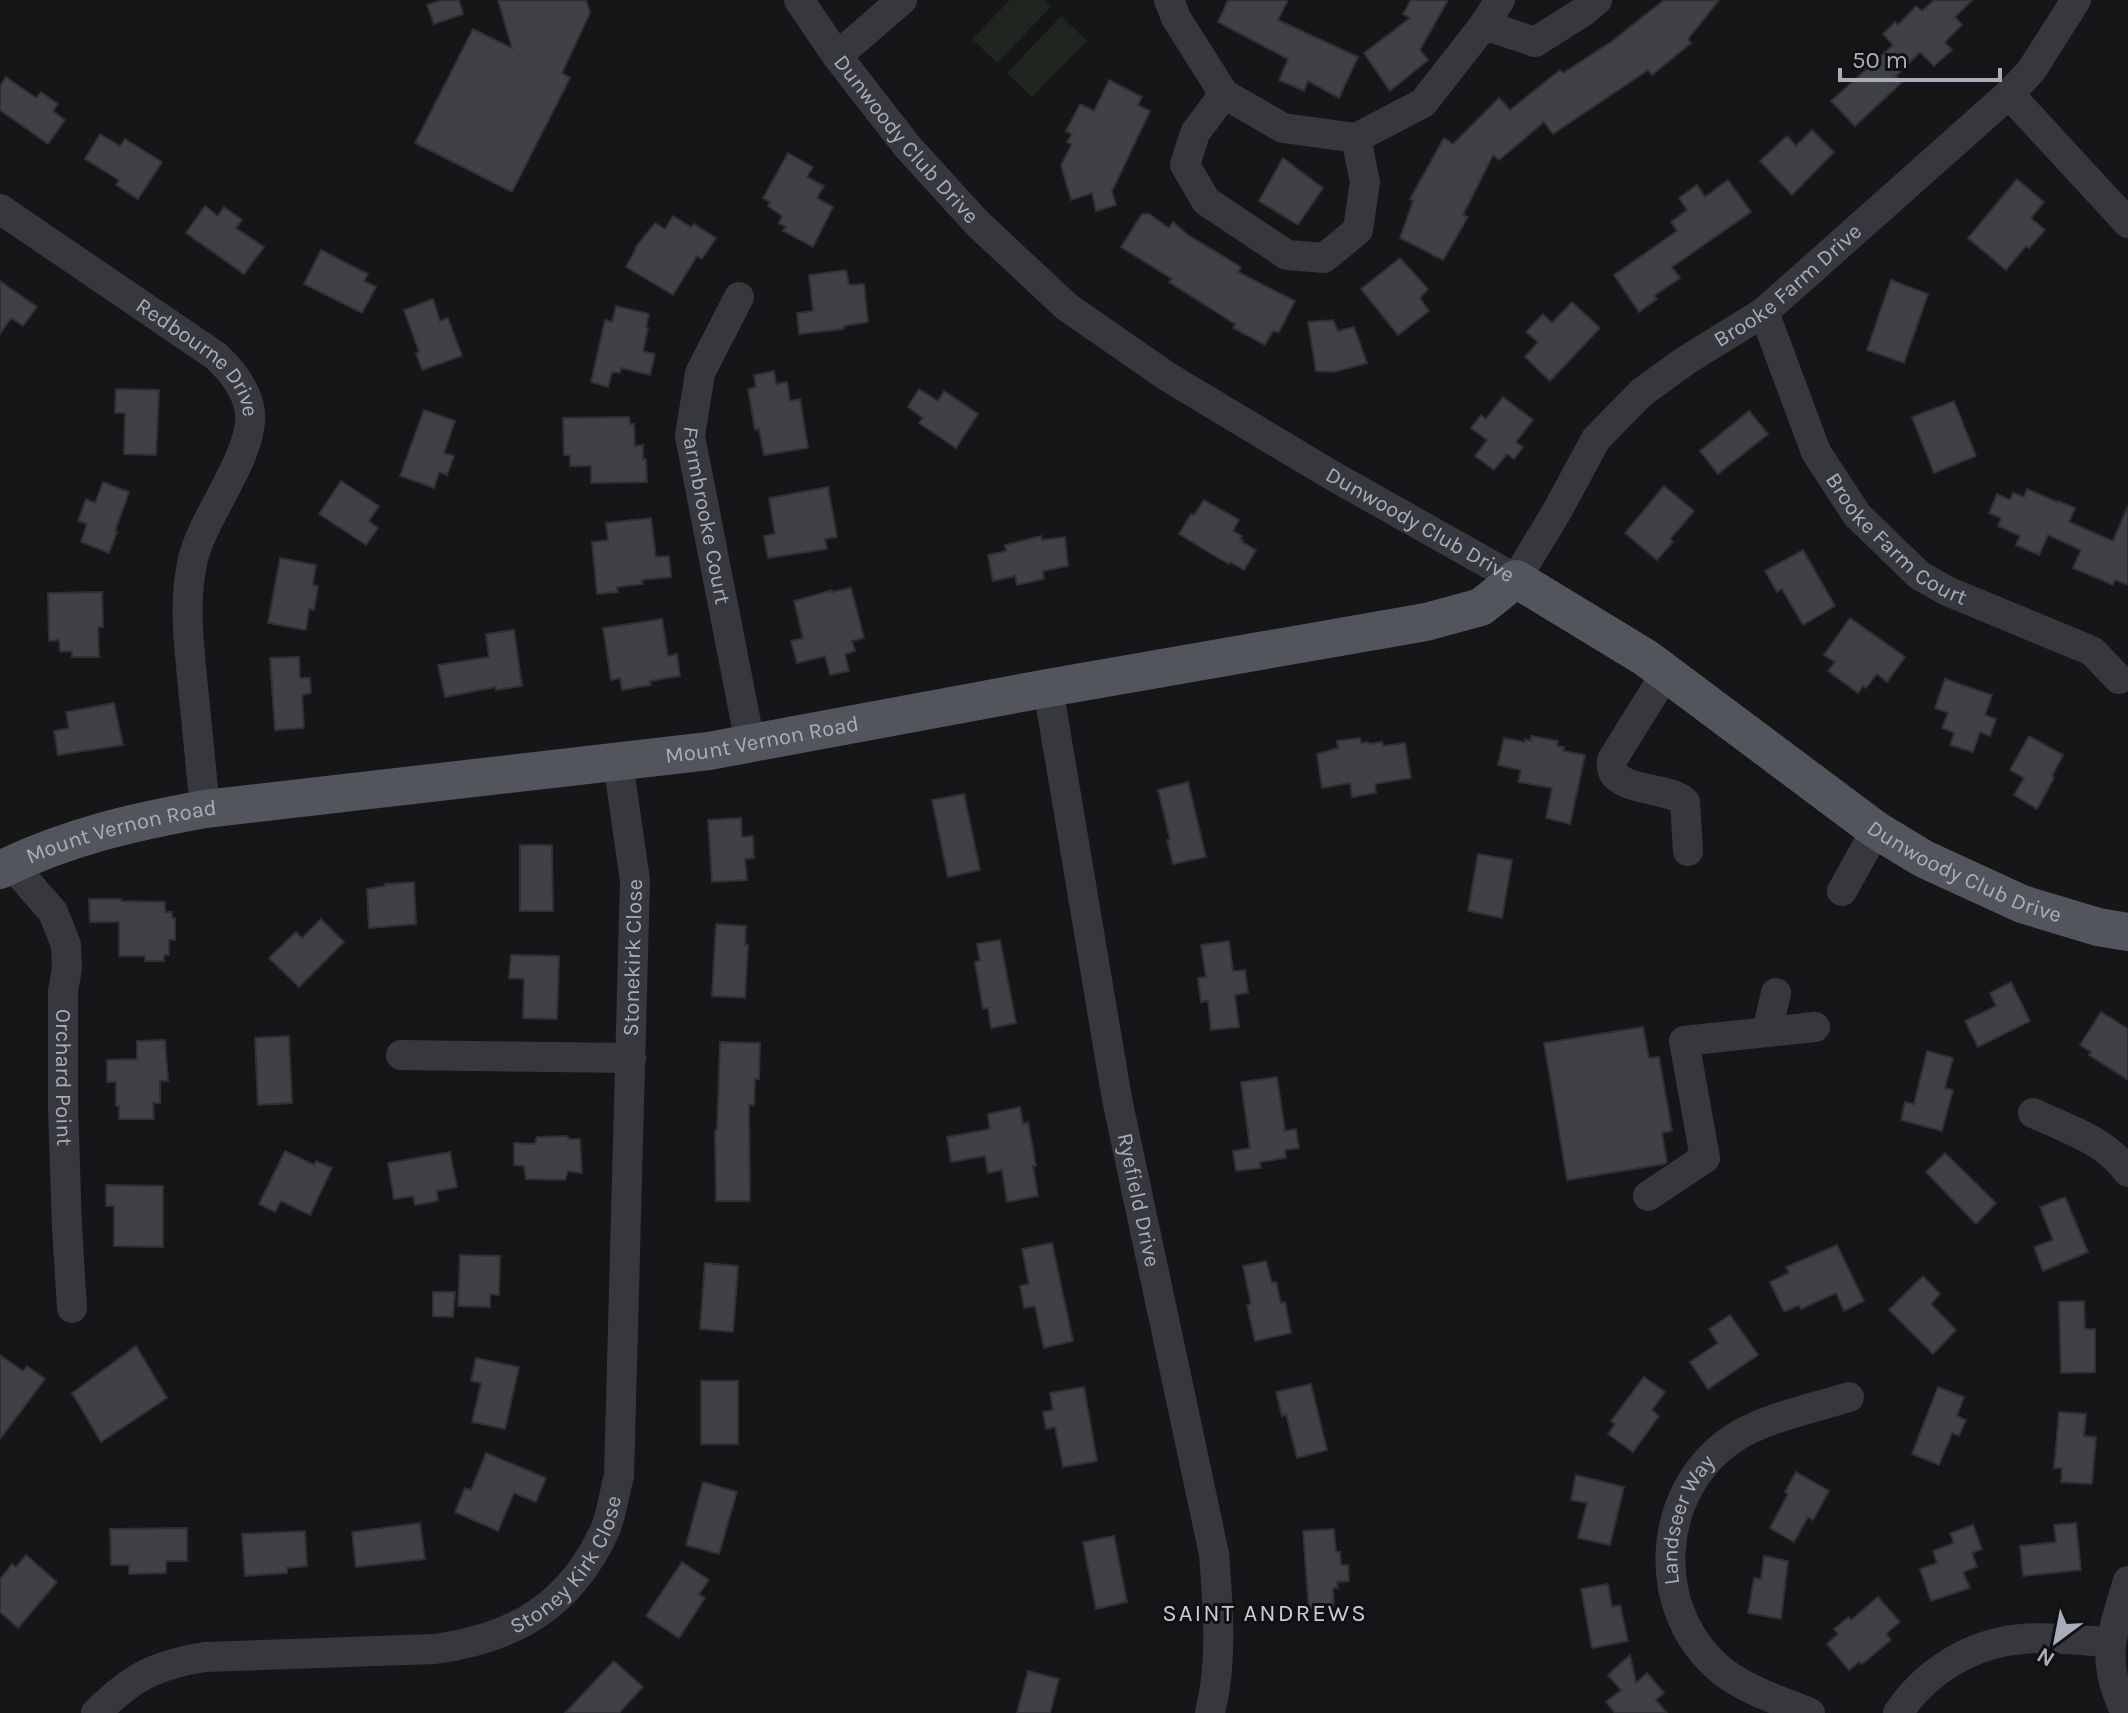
<svg xmlns="http://www.w3.org/2000/svg" width="2128" height="1713" viewBox="0 0 2128 1713" font-family="Karla,sans-serif">
	<rect width="100%" height="100%" fill="#161618"/>
	<g fill="#1e261f">
		<polygon points="1010,0 1044,0 1051,7 997,63 972,39"/>
		<polygon points="1061,16 1087,41 1032,97 1007,73"/>
	</g>
	<g fill="#404145" stroke="#303034" stroke-width="2">
		<polygon points="442,0 459,0 463,14 434,24 427,5"/>
		<polygon points="498,0 586,0 590,13 562,73 570,78 512,192 415,143 473,29 512,48"/>
		<polygon points="1228,0 1288,0 1278,20 1358,57 1339,98 1308,81 1304,91 1279,80 1288,59 1218,22"/>
		<polygon points="1411,0 1448,0 1420,50 1428,60 1390,91 1364,53 1410,18 1403,14"/>
		<polygon points="1664,0 1719,0 1688,39 1691,43 1652,75 1648,70 1553,134 1544,122 1499,160 1493,155 1463,215 1468,217 1443,260 1400,238 1413,201 1410,199 1444,138 1453,144 1499,98 1510,110 1560,70 1563,73 1611,42"/>
		<polygon points="1934,0 1972,0 1955,17 1962,25 1945,42 1952,50 1934,66 1920,52 1896,76 1902,82 1855,126 1831,101 1893,45 1883,34 1895,22 1898,25 1916,6 1922,11"/>
		<polygon points="6,77 36,98 41,92 58,104 53,111 65,120 48,144 0,110 0,86"/>
		<polygon points="1109,80 1142,97 1138,105 1150,111 1112,191 1116,205 1096,211 1092,193 1071,200 1061,165 1072,144 1067,142 1072,134 1066,131 1080,104 1094,111"/>
		<polygon points="1812,130 1834,152 1792,195 1760,161 1787,136 1796,146"/>
		<polygon points="100,134 120,146 125,139 162,162 138,199 116,185 119,180 85,159"/>
		<polygon points="788,153 813,167 807,177 824,186 817,198 833,207 813,247 783,231 786,227 779,223 782,216 768,206 770,202 763,198"/>
		<polygon points="1283,158 1323,188 1298,225 1259,201"/>
		<polygon points="2017,179 2044,202 2031,218 2045,230 2029,248 2026,246 2006,270 1968,238"/>
		<polygon points="1728,180 1751,212 1672,267 1680,278 1654,296 1657,299 1639,312 1614,275 1677,231 1671,222 1687,210 1679,198 1697,185 1705,197"/>
		<polygon points="205,206 218,216 224,207 242,220 236,228 264,247 244,274 186,233"/>
		<polygon points="1142,214 1149,214 1169,228 1173,222 1188,235 1241,267 1238,272 1295,301 1279,332 1273,331 1265,345 1233,328 1235,324 1169,282 1172,279 1121,247"/>
		<polygon points="673,216 691,227 694,224 716,238 702,259 697,256 673,295 626,267 636,249 635,248 655,223 665,229"/>
		<polygon points="321,250 368,274 364,281 376,287 362,313 304,284"/>
		<polygon points="1400,258 1428,289 1420,298 1429,311 1398,335 1361,289"/>
		<polygon points="846,270 849,285 864,284 868,322 844,326 844,329 799,334 797,313 813,311 809,275"/>
		<polygon points="1891,280 1928,294 1904,363 1867,350"/>
		<polygon points="0,281 37,307 23,326 11,318 0,334"/>
		<polygon points="433,299 440,321 448,318 462,356 422,370 416,353 419,352 404,310"/>
		<polygon points="1572,302 1600,328 1550,381 1525,357 1538,342 1526,332 1543,314 1552,323"/>
		<polygon points="616,306 649,314 646,327 648,328 643,351 655,354 650,375 621,368 620,373 612,372 608,387 591,382 605,320 612,322"/>
		<polygon points="1333,320 1338,331 1354,327 1367,363 1334,372 1316,371 1308,322"/>
		<polygon points="774,371 776,384 787,382 790,401 800,399 808,448 764,455 759,429 755,430 748,389 756,387 754,375"/>
		<polygon points="116,389 159,390 156,455 124,454 125,413 115,413"/>
		<polygon points="919,389 938,401 944,391 978,414 956,448 919,423 923,418 908,407"/>
		<polygon points="1503,397 1533,420 1516,442 1523,447 1514,459 1507,454 1494,470 1475,456 1487,440 1471,428 1481,415 1486,419"/>
		<polygon points="1954,401 1976,456 1934,473 1912,417"/>
		<polygon points="424,410 455,421 444,453 454,456 447,475 439,472 434,488 400,476"/>
		<polygon points="1749,411 1768,434 1718,474 1700,451"/>
		<polygon points="629,417 630,424 634,424 635,446 643,445 643,459 646,459 647,482 591,483 591,466 570,466 570,455 564,455 563,418"/>
		<polygon points="341,481 379,506 369,521 378,528 366,545 319,514"/>
		<polygon points="103,482 129,492 115,531 117,532 109,553 81,542 87,524 78,521 86,499 95,503"/>
		<polygon points="1664,486 1694,511 1670,539 1673,542 1657,560 1625,533"/>
		<polygon points="828,487 837,537 825,539 827,549 768,558 764,536 775,534 769,498"/>
		<polygon points="2027,489 2057,502 2058,501 2075,508 2069,522 2113,541 2128,506 2128,585 2115,580 2113,585 2073,568 2081,550 2048,535 2039,555 2016,545 2020,536 1998,526 2001,518 1989,513 1997,494 2010,500 2013,493 2024,497"/>
		<polygon points="1204,500 1239,520 1233,531 1242,536 1240,539 1243,540 1242,542 1256,550 1244,570 1230,562 1229,564 1218,558 1179,534 1191,514 1194,515"/>
		<polygon points="651,518 656,557 669,556 671,577 642,580 643,584 617,587 618,592 597,594 592,542 608,540 606,523"/>
		<polygon points="1041,536 1042,540 1065,537 1068,566 1043,571 1044,579 1017,585 1015,576 993,581 988,555 1006,551 1005,545"/>
		<polygon points="1803,550 1835,606 1803,625 1782,589 1777,592 1765,571"/>
		<polygon points="280,558 316,565 313,585 318,586 314,610 309,609 306,630 268,623"/>
		<polygon points="851,588 864,638 852,641 855,651 845,654 849,671 830,675 825,656 797,663 791,641 803,638 794,601 832,590 832,592"/>
		<polygon points="102,592 103,627 98,627 99,657 72,657 72,651 60,652 59,640 49,641 48,593"/>
		<polygon points="1850,618 1905,657 1887,682 1877,674 1866,688 1863,686 1858,693 1828,671 1835,662 1824,655"/>
		<polygon points="662,619 668,656 677,654 680,676 650,681 651,685 622,690 620,678 611,680 603,628"/>
		<polygon points="514,630 522,686 496,690 496,687 445,697 438,665 489,657 486,634"/>
		<polygon points="299,657 300,678 310,678 311,693 302,695 304,728 275,730 270,658"/>
		<polygon points="1945,679 1992,695 1985,715 1996,719 1990,736 1980,732 1973,752 1950,745 1954,733 1942,728 1948,713 1935,708"/>
		<polygon points="114,703 123,745 58,755 54,731 69,728 66,712"/>
		<polygon points="1531,736 1558,741 1557,746 1564,747 1563,751 1585,755 1570,824 1546,818 1552,788 1518,782 1521,770 1498,765 1504,738 1525,742 1525,739 1531,741"/>
		<polygon points="2029,736 2063,755 2052,776 2054,778 2037,809 2014,795 2024,778 2010,770"/>
		<polygon points="1360,738 1361,743 1368,742 1369,744 1382,742 1383,746 1405,743 1411,778 1375,784 1376,793 1352,797 1350,783 1322,788 1317,754 1338,748 1337,741"/>
		<polygon points="1188,782 1206,857 1173,864 1167,840 1170,839 1158,790"/>
		<polygon points="964,794 980,870 948,877 932,800"/>
		<polygon points="741,818 742,837 753,836 754,858 745,859 747,880 712,882 708,820"/>
		<polygon points="520,845 552,845 553,911 520,911"/>
		<polygon points="1478,854 1512,860 1502,918 1468,911"/>
		<polygon points="414,882 416,924 369,928 367,889 385,886 385,884"/>
		<polygon points="89,899 121,899 121,901 165,902 165,912 172,912 172,918 175,918 175,940 169,940 169,955 164,955 164,961 145,961 145,956 119,956 119,922 90,922"/>
		<polygon points="321,919 344,942 299,987 269,958 296,932 302,938"/>
		<polygon points="716,924 746,926 745,945 748,945 745,998 712,996"/>
		<polygon points="1000,940 1016,1023 991,1028 988,1008 983,1009 975,962 980,961 977,944"/>
		<polygon points="1229,941 1233,971 1245,970 1248,993 1235,995 1239,1027 1211,1030 1208,1001 1201,1002 1198,978 1206,977 1201,945"/>
		<polygon points="511,955 559,956 557,1019 523,1018 524,979 509,978"/>
		<polygon points="2011,982 2030,1021 1978,1047 1965,1021 1996,1006 1990,993"/>
		<polygon points="2101,1012 2128,1029 2128,1080 2089,1055 2091,1052 2080,1045"/>
		<polygon points="1643,1027 1649,1058 1659,1057 1672,1131 1662,1133 1667,1162 1664,1164 1567,1180 1544,1043"/>
		<polygon points="289,1036 292,1103 258,1105 255,1038"/>
		<polygon points="165,1040 168,1081 160,1081 160,1103 153,1103 154,1119 119,1119 119,1106 116,1106 116,1082 107,1082 107,1060 137,1059 137,1041"/>
		<polygon points="720,1042 760,1043 759,1079 755,1079 754,1105 749,1105 750,1201 716,1201 715,1130 717,1130"/>
		<polygon points="1927,1051 1953,1058 1945,1088 1953,1090 1942,1131 1901,1120 1905,1102 1914,1104"/>
		<polygon points="1277,1077 1285,1131 1296,1129 1299,1148 1285,1150 1286,1158 1260,1162 1261,1168 1236,1171 1233,1151 1250,1148 1241,1082"/>
		<polygon points="1020,1107 1023,1124 1028,1122 1036,1166 1033,1166 1038,1196 1007,1202 1002,1170 988,1173 985,1156 951,1162 947,1137 990,1129 988,1114"/>
		<polygon points="568,1136 568,1139 580,1139 582,1173 568,1171 565,1180 526,1179 524,1166 514,1165 514,1143 535,1144 537,1137"/>
		<polygon points="285,1151 314,1165 316,1161 332,1168 310,1215 281,1201 275,1212 259,1204"/>
		<polygon points="450,1152 457,1187 437,1191 438,1201 415,1205 413,1196 394,1199 388,1163"/>
		<polygon points="1945,1153 1996,1203 1976,1224 1926,1172"/>
		<polygon points="106,1185 163,1186 163,1247 114,1246 114,1206 106,1206"/>
		<polygon points="2065,1197 2088,1252 2043,1271 2034,1247 2053,1240 2040,1207"/>
		<polygon points="1052,1243 1073,1341 1044,1348 1035,1306 1024,1308 1020,1286 1029,1284 1022,1249"/>
		<polygon points="1837,1245 1864,1301 1844,1311 1836,1293 1801,1309 1799,1305 1784,1312 1770,1282 1789,1273 1786,1267"/>
		<polygon points="460,1255 500,1256 499,1295 490,1294 490,1307 458,1306"/>
		<polygon points="1266,1261 1272,1283 1276,1282 1281,1303 1285,1302 1291,1333 1255,1341 1247,1305 1251,1304 1243,1266"/>
		<polygon points="705,1263 738,1266 733,1332 700,1329"/>
		<polygon points="1923,1276 1940,1294 1931,1304 1956,1330 1933,1354 1889,1310"/>
		<polygon points="433,1292 455,1292 453,1317 433,1316"/>
		<polygon points="2084,1301 2085,1329 2095,1329 2095,1372 2061,1373 2059,1302"/>
		<polygon points="1730,1315 1758,1355 1708,1389 1690,1362 1718,1343 1709,1329"/>
		<polygon points="136,1346 167,1398 101,1442 72,1393"/>
		<polygon points="0,1355 23,1371 27,1366 45,1379 0,1439"/>
		<polygon points="476,1358 519,1367 505,1429 472,1422 481,1383 471,1381"/>
		<polygon points="1644,1377 1665,1392 1652,1410 1659,1416 1633,1452 1608,1434 1615,1424 1611,1421"/>
		<rect x="701" y="1381" width="37" height="63"/>
		<polygon points="1311,1384 1327,1450 1297,1458 1286,1414 1282,1416 1276,1392"/>
		<polygon points="1084,1387 1097,1461 1063,1467 1055,1427 1046,1429 1043,1412 1053,1410 1050,1393"/>
		<polygon points="1938,1387 1964,1397 1957,1416 1966,1420 1959,1436 1952,1433 1939,1465 1912,1454"/>
		<polygon points="2059,1412 2086,1414 2084,1436 2096,1437 2092,1484 2061,1482 2062,1468 2054,1468"/>
		<polygon points="486,1453 546,1478 536,1502 514,1493 498,1531 455,1512 465,1488 471,1490"/>
		<polygon points="1796,1472 1829,1491 1813,1520 1808,1517 1794,1542 1770,1528 1788,1494 1785,1492"/>
		<polygon points="1576,1475 1624,1487 1610,1545 1578,1538 1587,1503 1571,1500"/>
		<polygon points="703,1482 737,1492 719,1554 686,1545"/>
		<polygon points="420,1523 425,1559 356,1567 352,1532"/>
		<polygon points="2076,1523 2081,1570 2023,1576 2020,1546 2056,1542 2054,1525"/>
		<polygon points="1973,1525 1982,1549 1972,1553 1977,1567 1963,1572 1970,1588 1931,1601 1920,1569 1937,1563 1933,1551 1954,1543 1950,1533"/>
		<polygon points="187,1528 187,1561 166,1561 166,1573 129,1574 129,1565 111,1565 110,1529"/>
		<polygon points="1334,1529 1336,1552 1340,1552 1341,1565 1348,1565 1349,1581 1337,1582 1338,1588 1333,1588 1334,1609 1309,1611 1303,1531"/>
		<polygon points="305,1531 307,1566 287,1568 287,1573 245,1576 242,1534"/>
		<polygon points="1114,1536 1127,1602 1096,1609 1083,1542"/>
		<polygon points="26,1555 57,1582 18,1628 0,1612 0,1579 12,1564 16,1567"/>
		<polygon points="1764,1556 1788,1561 1781,1619 1748,1613 1754,1578 1761,1579"/>
		<polygon points="682,1562 709,1580 699,1594 705,1598 679,1638 646,1616"/>
		<polygon points="1608,1584 1612,1607 1620,1605 1628,1641 1592,1648 1581,1589"/>
		<polygon points="1878,1597 1900,1622 1886,1634 1891,1640 1862,1664 1859,1662 1849,1670 1827,1644 1838,1634 1834,1629 1849,1617 1851,1620"/>
		<polygon points="1630,1655 1636,1683 1647,1673 1664,1693 1656,1700 1667,1713 1615,1713 1606,1702 1621,1690 1608,1675"/>
		<polygon points="614,1661 643,1687 619,1713 565,1713"/>
		<polygon points="1028,1671 1059,1679 1050,1713 1017,1713"/>
	</g>
	<g fill="none" stroke-linecap="round" stroke-linejoin="round">
		<g stroke="#37383d" stroke-width="30">
			<path id="s1" d="M799 0 837 56 907 146 977 223 1067 307 1168 377 1333 476 1516 579 1556 513 1596 439 1641 393 1685 361 1764 312 2009 94 2031 71 2076 0"/>
			<polyline points="1169,0 1176,18 1224,94 1283,128 1356,138 1423,103 1484,25 1500,0"/>
			<polyline points="1484,25 1535,42 1584,11 1597,0"/>
			<polyline points="837,56 902,0"/>
			<polyline points="1224,94 1195,133 1185,165 1206,201 1287,255 1324,258 1358,230 1365,182 1356,138"/>
			<polyline points="2009,94 2128,223"/>
			<path id="s2" d="M0 209 216 356C232 371 247 389 250 412 254 455 204 514 193 559 183 602 189 644 193 687 197 728 201 768 205 809"/>
			<path id="s3" d="M739 297 700 373 690 436 750 743"/>
			<path id="s4" d="M1764 312 1816 452 1857 515 1919 575 1947 591 2092 651 2119 679"/>
			<path d="M1666 673 1612 760C1607 794 1668 785 1685 802L1688 851"/>
			<path id="s5" d="M1048 688 1117 1099 1214 1554C1218 1608 1223 1660 1210 1713"/>
			<path id="s6" d="M11 864 53 912 66 945 67 968 63 991V1107L67 1227 72 1308"/>
			<polyline points="1842,891 1876,830"/>
			<polyline points="1767,1032 1776,993"/>
			<polyline points="401,1055 631,1058"/>
			<path d="M2033 1113C2067 1129 2105 1140 2128 1172"/>
			<polyline points="1648,1196 1705,1158 1684,1041 1815,1027"/>
			<path id="s7" d="M96 1713C132 1677 155 1665 205 1657L435 1649C515 1638 570 1606 605 1530 612 1514 614 1493 619 1476L635 880 618 762"/>
			<path id="s8" d="M1810 1713C1781 1701 1748 1691 1722 1671 1648 1611 1655 1490 1734 1438 1764 1418 1814 1408 1849 1397"/>
			<path d="M1898 1713C1926 1671 1972 1643 2022 1639 2051 1636 2081 1641 2110 1642"/>
			<path d="M2126 1713C2099 1658 2112 1636 2128 1581"/>
		</g>
		<path stroke="#53555c" stroke-width="38" id="s9" d="M0 870C67 837 133 822 205 809L709 751 1048 688 1426 622 1481 607 1516 579 1646 658 1876 830 1924 859 2022 904 2098 927 2128 932"/>
	</g>
	<g text-anchor="middle" dominant-baseline="central" stroke-width="6" stroke-linejoin="round" paint-order="stroke">
		<g font-size="22" fill="#a8adb8" stroke="#111113">
			<text stroke="none"><textPath href="#s1" startOffset="176">Dunwoody Club Drive</textPath></text>
			<text stroke="none"><textPath href="#s1" startOffset="1342">Brooke Farm Drive</textPath></text>
			<text stroke="none"><textPath href="#s2" startOffset="250">Redbourne Drive</textPath></text>
			<text stroke="none"><textPath href="#s3" startOffset="230">Farmbrooke Court</textPath></text>
			<text stroke="none"><textPath href="#s1" startOffset="824">Dunwoody Club Drive</textPath></text>
			<text stroke="none"><textPath href="#s4" startOffset="270">Brooke Farm Court</textPath></text>
			<text stroke="none"><textPath href="#s9" startOffset="776">Mount Vernon Road</textPath></text>
			<text stroke="none"><textPath href="#s9" startOffset="128">Mount Vernon Road</textPath></text>
			<text stroke="none"><textPath href="#s9" startOffset="2090">Dunwoody Club Drive</textPath></text>
			<text stroke="none"><textPath href="#s7" startOffset="1148">Stonekirk Close</textPath></text>
			<text stroke="none"><textPath href="#s6" startOffset="232">Orchard Point</textPath></text>
			<text stroke="none"><textPath href="#s5" startOffset="520">Ryefield Drive</textPath></text>
			<text stroke="none"><textPath href="#s8" startOffset="268">Landseer Way</textPath></text>
			<text stroke="none"><textPath href="#s7" startOffset="522">Stoney Kirk Close</textPath></text>
		</g>
		<g font-size="24" letter-spacing="2" fill="#c9ccd4" stroke="#111113">
			<text x="1265" y="1613">SAINT ANDREWS</text>
		</g>
	</g>
	<g transform="translate(2056 1641) rotate(212)" stroke="#111113" stroke-width="6" paint-order="stroke">
	<path d="M0-6L14 30L0 20L-14 30Z" fill="#a8adb8"/>
	<text y="-12" font-size="22" font-weight="bold" text-anchor="middle" fill="#a8adb8">N</text>
	</g>
	<path d="M1840 68v12h160v-12" fill="none" stroke="#a8adb8" stroke-width="4"/>
	<text x="1852" y="68" font-size="24" fill="#a8adb8" stroke="#111113" stroke-width="6" paint-order="stroke">50 m</text>
</svg>
